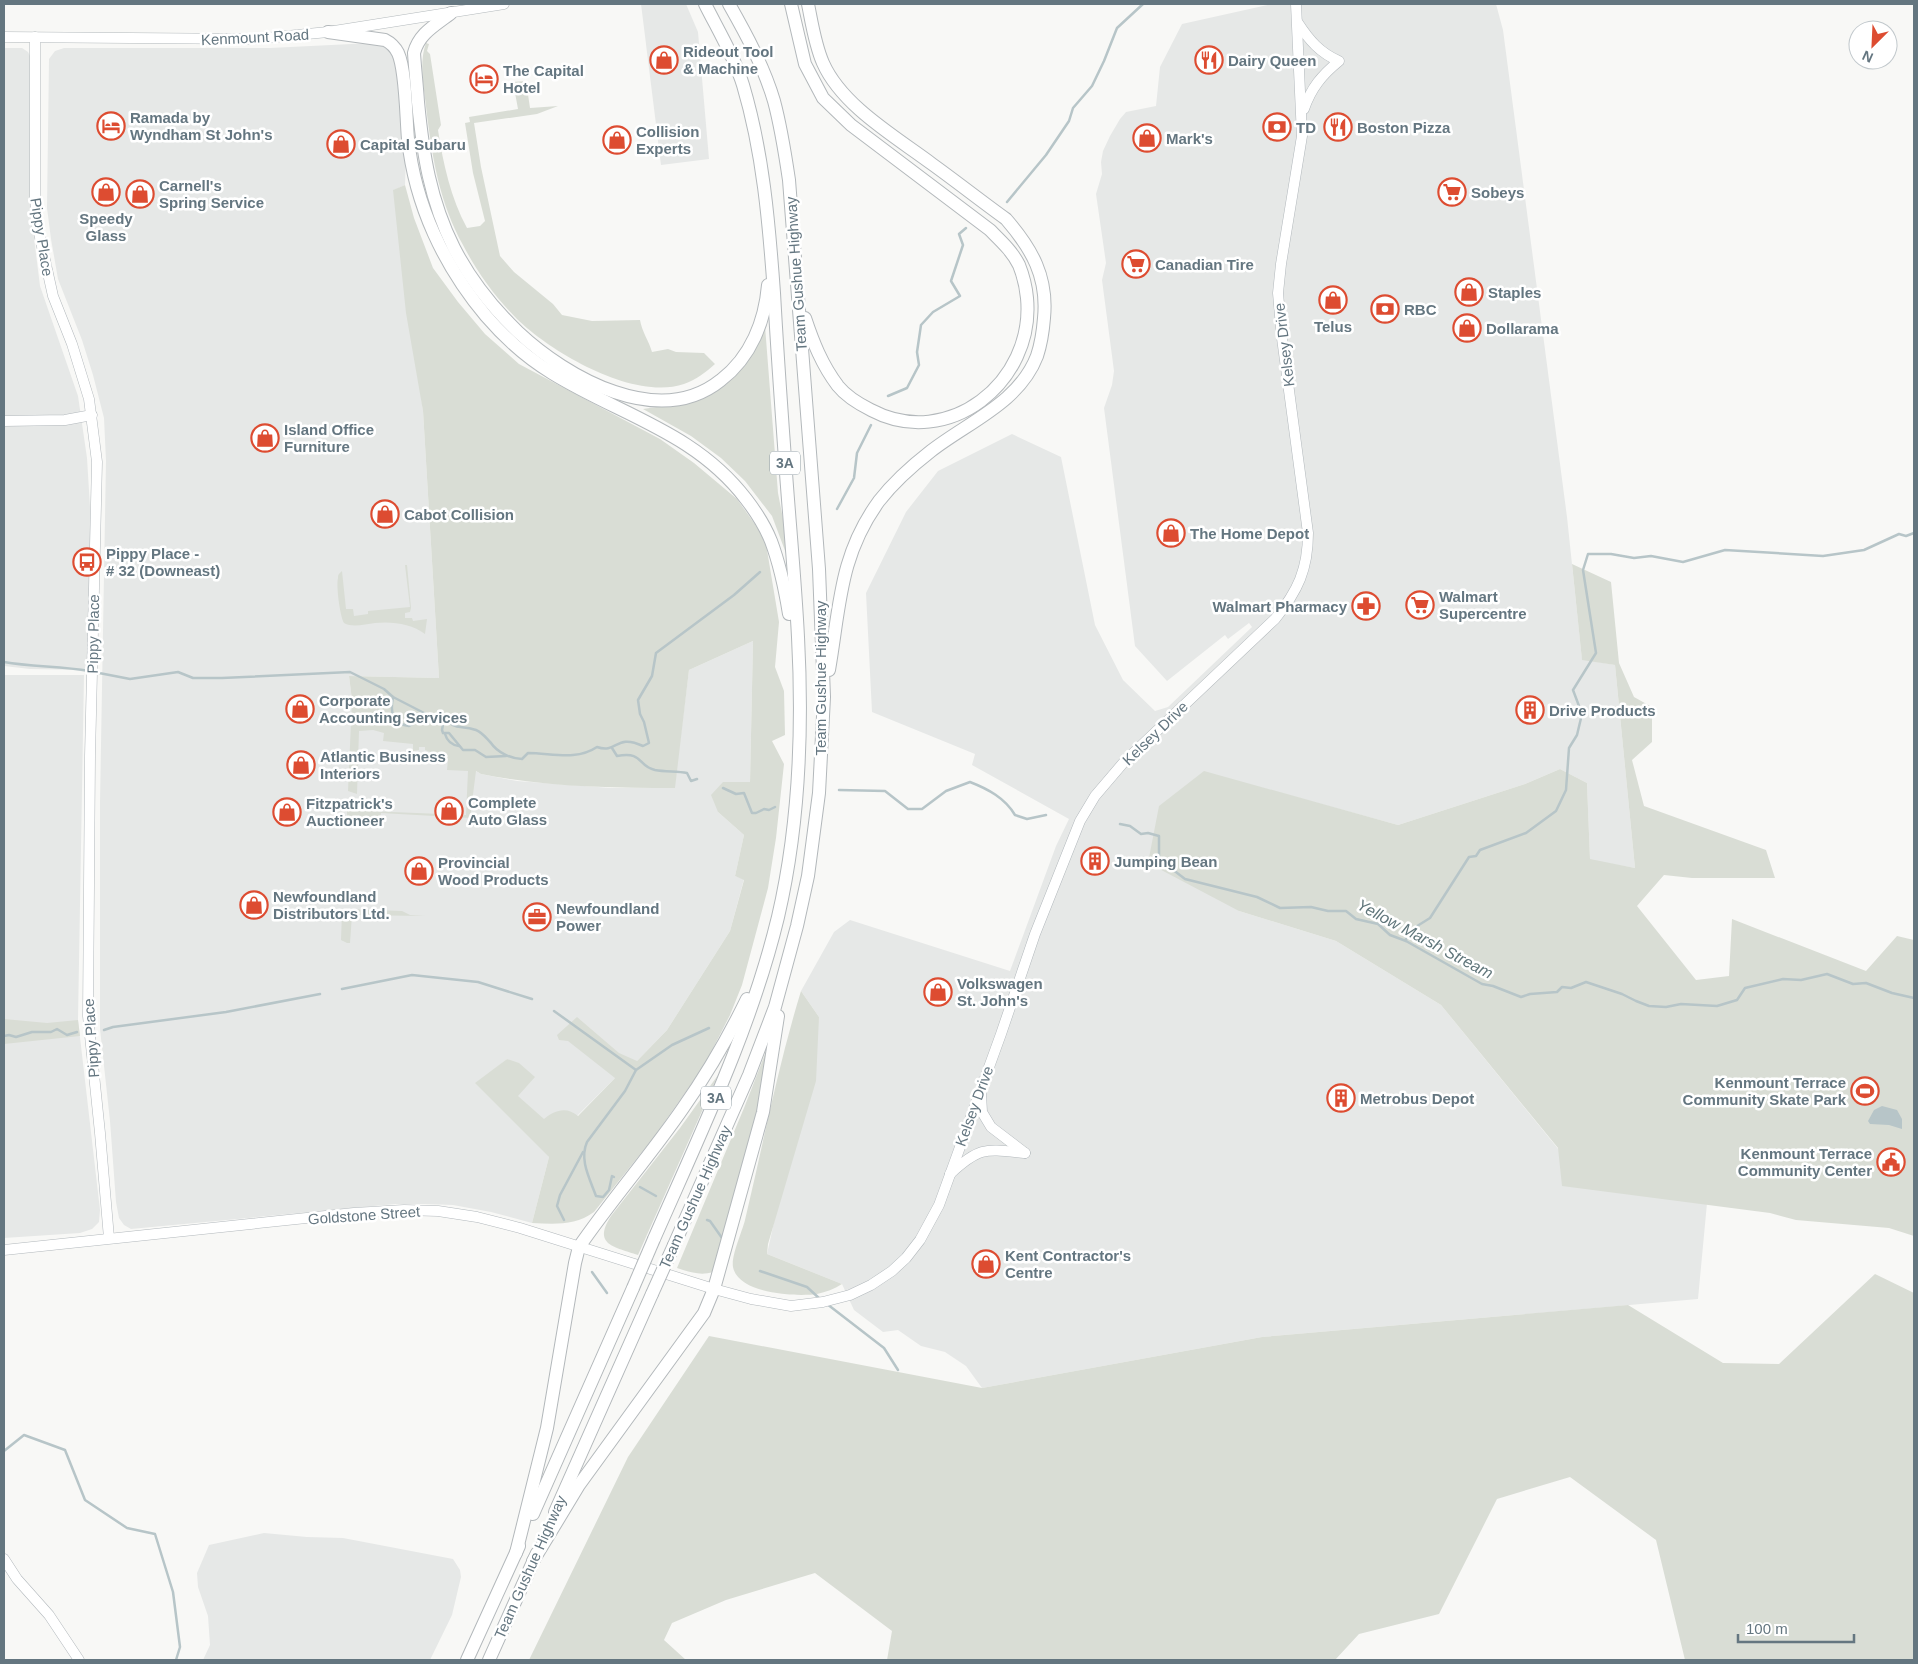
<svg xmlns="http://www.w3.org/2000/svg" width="1918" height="1664" viewBox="0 0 1918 1664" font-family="Arial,sans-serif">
	<rect width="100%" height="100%" fill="#f8f8f6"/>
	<g fill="#e6e8e7">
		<polygon points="641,4 686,4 698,32 709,159 661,165"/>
		<polygon points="1272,4 1496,4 1503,30 1567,517 1582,659 1615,665 1635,868 1590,860 1587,783 1560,769 1525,784 1398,825 1204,772 1239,911 1336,941 1441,1005 1577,1172 1709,1182 1698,1299 1262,1337 982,1388 966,1366 945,1352 921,1346 898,1330 883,1332 854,1310 842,1284 767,1254 819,1017 801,991 834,932 850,920 1010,971 1056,846 1069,819 972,765 975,754 872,712 866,593 906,512 938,471 1012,434 1061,457 1095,625 1123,680 1155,711 1168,707 1252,627 1249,623 1228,639 1225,635 1167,681 1135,646 1104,408 1112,385 1114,371 1102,280 1106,263 1096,194 1102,174 1101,162 1103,151 1110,136 1120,119 1126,112 1156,106 1160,67 1182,24"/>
		<polygon points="372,43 385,45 392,50 400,79 400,103 406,153 405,185 394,190 423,411 439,678 349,676 352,700 481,774 517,781 611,788 674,788 689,670 753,641 750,782 718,812 744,835 735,876 744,879 730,931 667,1030 637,1061 615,1078 577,1116 544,1120 517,1096 534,1077 507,1059 495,1069 549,1157 532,1223 491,1212 453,1205 425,1204 395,1204 131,1229 124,1225 119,1218 116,1202 110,1121 100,1029 100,802 106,461 104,418 93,375 82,340 58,279 51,239 47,208 49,59 55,51 64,48 270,48"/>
		<polygon points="4,48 22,48 28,52 31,58 31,214 40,286 78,396 87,458 92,539 87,670 30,669 4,666"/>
		<polygon points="4,675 84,675 78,1020 100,1210 99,1222 92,1229 80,1233 4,1238"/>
		<polygon points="264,1533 307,1537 343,1538 453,1559 460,1570 461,1577 452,1615 430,1660 203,1660 210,1645 208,1616 198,1587 197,1573 209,1545"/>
	</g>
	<g fill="#d9ddd5">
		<path d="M426 43 429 44 427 51 430 54 441 125 438 130C443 163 451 199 467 228L480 226 485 221 473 173 465 123 470 122 469 117 518 109 513 82 526 81 530 108 558 106 537 114 474 123 481 167 500 256 514 272 553 304 562 315 592 321 640 320C642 332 649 341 652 352L668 349 676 352 704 353 715 364C706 372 696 380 684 384 634 401 552 353 517 319 495 297 477 272 463 245 440 203 433 162 427 115 425 92 418 65 426 43Z"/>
		<path d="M405 185 414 218 433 268 458 302 485 334 519 364 660 439 694 463 737 499 757 527 766 544 779 622 775 667 784 691 785 735 772 741 784 764 776 838 768 888 742 985 730 1015 704 1066 654 1137 594 1212C575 1226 554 1224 532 1223L549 1157 475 1083 507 1059 519 1063 535 1077 518 1096 544 1119C554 1110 567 1106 578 1116L615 1078 568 1041 559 1040 557 1035 577 1017 619 1053 637 1061 667 1030 730 931 744 880 735 876 744 835 718 812 711 795 723 782H750L753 641 689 670 675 788C610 788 545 787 481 774L476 771 470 818 381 813 380 819 347 816V806H355L367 811 466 815 468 771 447 770 448 759 425 750V747H419V750L413 751V744L383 741 384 733 373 730 359 731 357 794 348 791 352 700 349 676 439 678 423 411 406 313 393 190Z"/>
		<polygon points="765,326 778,493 784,524 787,556 772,516 745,481 721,458 691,436 643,409 690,402 708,395 722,386"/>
		<polygon points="1572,564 1611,582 1619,663 1634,697 1652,707 1652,742 1632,760 1644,806 1766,850 1775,878 1692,878 1664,875 1637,906 1696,980 1729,976 1732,919 1866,971 1897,936 1914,940 1914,1236 1889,1228 1796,1220 1770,1213 1562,1186 1558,1148 1441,1005 1336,941 1239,911 1148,863 1159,806 1204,771 1398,825 1525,784 1560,769 1587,783 1590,859 1635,868 1615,665 1582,660"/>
		<path d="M405 565H407L411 608 410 612 405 613V618H412L413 621 427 619 425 634C412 624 392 621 375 623 365 624 353 628 344 623 340 616 336 586 338 578 338 574 339 574 342 571L346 609H353L354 616 368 614V611L410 607Z"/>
		<polygon points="347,909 402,911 410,915 425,916 352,915 350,943 347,943 341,940 342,912"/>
		<path d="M801 991 819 1017 816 1081 768 1244 767 1254 842 1284C834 1289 826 1292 817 1294 796 1297 738 1294 733 1267 731 1256 742 1232 745 1220 763 1144 778 1066 801 991Z"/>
		<polygon points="4,1019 47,1023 78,1020 80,1036 4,1044"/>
		<path d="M774 1031 750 1144 713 1272C700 1276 690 1272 677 1268L744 1108Z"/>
		<path d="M718 1075 638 1255C615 1247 592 1245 611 1216L680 1128Z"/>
		<polygon points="1875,1274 1914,1293 1914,1660 1685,1660 1656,1540 1570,1477 1497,1499 1439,1614 1359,1634 1335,1660 887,1660 892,1631 815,1573 726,1600 672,1623 664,1640 686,1660 529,1660 628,1457 709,1336 982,1388 1262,1337 1628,1305 1723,1363 1779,1364"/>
	</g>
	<polygon fill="#b7c5c8" points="1882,1106 1897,1110 1902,1119 1902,1129 1889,1125 1870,1124 1868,1121 1874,1110"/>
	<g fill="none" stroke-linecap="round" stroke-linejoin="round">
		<g stroke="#b7c5c8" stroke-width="2.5">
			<polyline points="1007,202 1046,155 1069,121 1073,108 1092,86 1104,61 1117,28 1143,4"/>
			<polyline points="888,396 907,388 919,365 917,352 921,325 933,312 960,296 951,281 963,245 959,234 966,228"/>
			<polyline points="837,509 854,478 857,453 871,425"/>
			<path d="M4 662C32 667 61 666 89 671"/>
			<path d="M94 672 130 679 178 672 193 678H222L350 672 384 689 393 697 428 715H441C457 732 458 724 476 730 483 733 486 738 491 743 497 752 511 759 522 759L528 753C552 753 576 761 597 747 618 754 615 733 643 746L649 743 644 722 640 714 638 700 652 676 656 653 734 595 760 572"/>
			<path d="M393 697C390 712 392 724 409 726L428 715"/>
			<polyline points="444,719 442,730 443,733 449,733 463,750 475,750 486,757 506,756"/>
			<path d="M445 734C447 741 451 745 459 746"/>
			<path d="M612 748 617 756C644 751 637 766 655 770 666 772 677 771 687 773L691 781 697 779"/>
			<polyline points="723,788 736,794 744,793 752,813 756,813 764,809 769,810 775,807"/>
			<path d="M839 790 885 791 908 809H922L946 791 970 782C988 789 1005 798 1015 815L1027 819 1046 815"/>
			<polyline points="1120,824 1130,826 1141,834 1148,833 1159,836 1159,859 1185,879 1257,897 1280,908 1311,907 1328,911 1346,911 1356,919 1378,924 1390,935 1406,941 1482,984 1493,986 1521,997 1530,994 1557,992 1562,987 1571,988 1586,982 1622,994 1636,1001 1649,1006 1666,1007 1681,1004 1717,1006 1737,1000 1745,988 1783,979 1801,980 1827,974 1853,984 1866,983 1892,993 1914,998"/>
			<polyline points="1406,941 1406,933 1430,918 1469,857 1476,856 1480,850 1526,833 1556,811 1566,790 1569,748 1577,735 1582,714 1573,690 1596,653 1583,570 1588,554 1611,554 1634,558 1651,556 1683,562 1725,550 1823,556 1864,550 1899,534 1906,536 1914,533"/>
			<polyline points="342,989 412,975 478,982 532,999"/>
			<polyline points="554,1011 636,1070 672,1045 709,1028"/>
			<polyline points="104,1030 113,1027 226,1012 320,994"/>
			<polyline points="4,1036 9,1035 16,1037 32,1032 51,1032 57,1029 67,1035 77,1032"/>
			<path d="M614 1177 612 1176 609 1190 603 1197 596 1196C590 1179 579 1160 587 1142L625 1091 636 1070"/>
			<polyline points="640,1187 656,1196"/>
			<polyline points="564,1220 557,1206 560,1195 583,1152"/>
			<polyline points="707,1220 710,1221 722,1238"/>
			<polyline points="760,1271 807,1287 820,1299"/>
			<polyline points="592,1272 607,1293"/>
			<polyline points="827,1304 884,1348 898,1370"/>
			<polyline points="4,1451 24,1435 65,1450 85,1500 127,1528 155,1534 173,1592 180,1647 176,1660"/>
		</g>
		<g stroke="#b2b8bc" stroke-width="11">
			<g id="secondary">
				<path d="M1298 23C1309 40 1320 53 1339 61 1322 75 1311 88 1304 109"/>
				<polyline points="35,37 35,197 37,224 53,296 72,344 89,399 97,462 90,756 88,1016 100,1133 109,1238"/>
				<polyline points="4,421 65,420 92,415"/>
				<polyline points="981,1094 982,1112 991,1127 1025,1153"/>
				<path d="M950 1174C980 1146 986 1149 1025 1153"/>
				<path d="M4 1250 354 1213 404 1210 438 1211 477 1217 520 1228 714 1289 751 1299 791 1306 823 1302 850 1295 871 1285 892 1271 906 1258 920 1240 939 1205 1001 1034 1035 934 1080 821 1095 796 1124 762 1275 619C1298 591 1308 569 1308 533L1282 338 1278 293 1281 264 1302 136 1296 4"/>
				<polyline points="4,1559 17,1579 49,1615 79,1660"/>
			</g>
		</g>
		<g stroke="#b3b9bc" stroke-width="11">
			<polyline id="primary" points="4,37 255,39 328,32 504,4"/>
		</g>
		<g stroke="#b3b8bb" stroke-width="14">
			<g id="highway">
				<path d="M791 4 805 64 823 98 851 125 990 230C1001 241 1012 251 1019 265 1023 275 1026 287 1027 298 1035 382 948 451 871 410 859 404 846 396 838 386 822 365 813 342 805 318"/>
				<path d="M808 4C812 24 815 45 823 63 842 106 896 137 932 164 957 182 981 201 1006 219 1032 249 1048 277 1044 318 1043 331 1041 344 1037 356 1019 403 968 422 931 451 913 465 893 483 879 501 839 556 840 607 829 670"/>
				<path d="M451 13C436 25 419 33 414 53 415 69 417 86 418 102 423 154 430 200 454 248 470 279 493 308 518 332 567 378 659 430 721 380 751 357 765 321 768 285"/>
				<path d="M328 32 385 40C391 43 395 47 398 53 406 70 406 118 408 139 415 205 444 266 486 316 505 338 527 358 552 373 620 415 695 432 746 499 756 512 765 526 771 541 780 565 785 589 789 614"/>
				<path d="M654 1239C700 1134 751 1029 778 917 799 827 803 730 798 637 795 578 789 518 785 459 781 404 777 348 774 293 769 223 763 152 743 85 734 56 718 30 705 4"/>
				<path d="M674 1245 749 1075 775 1007 797 926 808 876 819 793 824 697 819 569 789 180C785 153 781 127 774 101 764 67 746 34 729 4"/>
				<polyline points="555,1512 652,1294"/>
				<polyline points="533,1514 633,1288"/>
				<path d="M516 1553 547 1428 575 1263 579 1247C612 1199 650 1156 683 1108 707 1074 728 1038 747 999"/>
				<polyline points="533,1561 579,1485 704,1313 714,1289 763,1112 778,1016"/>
				<polyline points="467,1660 519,1546"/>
				<polyline points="489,1660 537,1553"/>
			</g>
		</g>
		<use href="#secondary" stroke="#fff" stroke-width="10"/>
		<use href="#primary" stroke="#fff" stroke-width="10"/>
		<use href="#highway" stroke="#fff" stroke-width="12"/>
		<g stroke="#b3b8bb" stroke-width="14" stroke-linecap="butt">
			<g id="highway-bridge">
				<polyline points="633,1288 654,1239"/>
				<polyline points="652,1294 674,1245"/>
			</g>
		</g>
		<use href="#highway-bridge" stroke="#fff" stroke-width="12"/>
	</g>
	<defs>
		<g id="shop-ring" transform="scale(1.4375)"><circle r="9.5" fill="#fff" stroke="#dd4c31" stroke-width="1.5"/><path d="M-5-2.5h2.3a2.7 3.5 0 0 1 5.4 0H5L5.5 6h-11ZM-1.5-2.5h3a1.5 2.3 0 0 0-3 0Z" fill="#dd4c31"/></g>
		<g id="restaurant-ring" transform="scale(1.4375)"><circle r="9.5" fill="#fff" stroke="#dd4c31" stroke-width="1.5"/><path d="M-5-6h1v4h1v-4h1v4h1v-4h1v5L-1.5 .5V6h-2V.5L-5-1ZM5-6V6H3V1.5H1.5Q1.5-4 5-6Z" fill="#dd4c31"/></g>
		<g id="hotel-ring" transform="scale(1.4375)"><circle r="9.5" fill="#fff" stroke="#dd4c31" stroke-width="1.5"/><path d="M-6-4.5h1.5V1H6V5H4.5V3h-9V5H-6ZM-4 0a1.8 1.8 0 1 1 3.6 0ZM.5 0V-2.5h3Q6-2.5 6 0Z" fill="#dd4c31"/></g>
		<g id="bank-ring" transform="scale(1.4375)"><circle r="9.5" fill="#fff" stroke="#dd4c31" stroke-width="1.5"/><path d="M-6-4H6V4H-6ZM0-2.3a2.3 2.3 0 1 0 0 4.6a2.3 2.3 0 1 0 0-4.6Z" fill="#dd4c31"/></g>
		<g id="supermarket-ring" transform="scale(1.4375)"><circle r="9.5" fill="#fff" stroke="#dd4c31" stroke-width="1.5"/><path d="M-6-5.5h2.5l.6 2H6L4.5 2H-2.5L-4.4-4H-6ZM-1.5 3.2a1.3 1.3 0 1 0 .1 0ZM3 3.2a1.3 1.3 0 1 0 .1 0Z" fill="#dd4c31"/></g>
		<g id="bus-ring" transform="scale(1.4375)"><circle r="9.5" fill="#fff" stroke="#dd4c31" stroke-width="1.5"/><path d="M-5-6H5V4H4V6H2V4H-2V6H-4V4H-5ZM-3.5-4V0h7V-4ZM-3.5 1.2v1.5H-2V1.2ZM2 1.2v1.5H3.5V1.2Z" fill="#dd4c31"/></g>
		<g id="pharmacy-ring" transform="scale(1.4375)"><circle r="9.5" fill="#fff" stroke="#dd4c31" stroke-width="1.5"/><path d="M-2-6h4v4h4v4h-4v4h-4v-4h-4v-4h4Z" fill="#dd4c31"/></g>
		<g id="building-ring" transform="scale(1.4375)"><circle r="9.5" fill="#fff" stroke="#dd4c31" stroke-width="1.5"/><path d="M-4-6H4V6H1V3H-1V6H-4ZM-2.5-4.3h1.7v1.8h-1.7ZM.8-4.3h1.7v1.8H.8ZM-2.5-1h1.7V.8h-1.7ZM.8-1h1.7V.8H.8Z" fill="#dd4c31"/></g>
		<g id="office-ring" transform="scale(1.4375)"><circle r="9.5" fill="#fff" stroke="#dd4c31" stroke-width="1.5"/><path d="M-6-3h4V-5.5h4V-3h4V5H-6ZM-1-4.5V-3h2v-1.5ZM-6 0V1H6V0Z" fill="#dd4c31"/></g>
		<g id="stadium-ring" transform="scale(1.4375)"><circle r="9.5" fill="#fff" stroke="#dd4c31" stroke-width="1.5"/><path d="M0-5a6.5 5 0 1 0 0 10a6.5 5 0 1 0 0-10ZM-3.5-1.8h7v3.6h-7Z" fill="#dd4c31"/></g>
		<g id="civic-ring" transform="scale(1.4375)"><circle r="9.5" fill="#fff" stroke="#dd4c31" stroke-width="1.5"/><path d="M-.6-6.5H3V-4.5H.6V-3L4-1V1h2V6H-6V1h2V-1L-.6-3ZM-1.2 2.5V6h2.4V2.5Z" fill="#dd4c31"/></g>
	</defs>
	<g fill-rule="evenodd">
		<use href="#shop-ring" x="664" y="60"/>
		<use href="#restaurant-ring" x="1209" y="60"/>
		<use href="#hotel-ring" x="484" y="79"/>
		<use href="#hotel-ring" x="111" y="126"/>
		<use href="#bank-ring" x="1277" y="127"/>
		<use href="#restaurant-ring" x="1338" y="127"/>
		<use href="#shop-ring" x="1147" y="138"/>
		<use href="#shop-ring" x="617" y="140"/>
		<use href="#shop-ring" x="341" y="144"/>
		<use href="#shop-ring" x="106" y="192"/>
		<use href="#supermarket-ring" x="1452" y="192"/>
		<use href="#shop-ring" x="140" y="194"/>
		<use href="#supermarket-ring" x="1136" y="264"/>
		<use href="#shop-ring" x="1469" y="292"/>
		<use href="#shop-ring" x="1333" y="300"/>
		<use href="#bank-ring" x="1385" y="309"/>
		<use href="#shop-ring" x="1467" y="328"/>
		<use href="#shop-ring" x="265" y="438"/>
		<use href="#shop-ring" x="385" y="514"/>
		<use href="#shop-ring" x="1171" y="533"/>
		<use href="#bus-ring" x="87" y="562"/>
		<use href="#supermarket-ring" x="1420" y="605"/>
		<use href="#pharmacy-ring" x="1366" y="606"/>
		<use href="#shop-ring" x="300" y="709"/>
		<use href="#building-ring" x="1530" y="710"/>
		<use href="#shop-ring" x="301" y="765"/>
		<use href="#shop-ring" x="449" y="811"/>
		<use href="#shop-ring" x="287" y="812"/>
		<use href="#building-ring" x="1095" y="861"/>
		<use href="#shop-ring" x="419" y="871"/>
		<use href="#shop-ring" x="254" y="905"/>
		<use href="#office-ring" x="537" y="917"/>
		<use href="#shop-ring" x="938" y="992"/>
		<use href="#stadium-ring" x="1865" y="1091"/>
		<use href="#building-ring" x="1341" y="1098"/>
		<use href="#civic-ring" x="1891" y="1162"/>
		<use href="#shop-ring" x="986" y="1264"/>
	</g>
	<g text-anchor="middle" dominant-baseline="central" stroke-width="5" stroke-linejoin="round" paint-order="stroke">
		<g fill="#fff" stroke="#929fa6" stroke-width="1">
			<rect x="770" y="451.5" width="30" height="23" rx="4"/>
			<rect x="701" y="1086.5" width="30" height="23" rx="4"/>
		</g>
		<g font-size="14" font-weight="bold" fill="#647680">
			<text x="785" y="463">3A</text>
			<text x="716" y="1098">3A</text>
		</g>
		<g font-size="15" fill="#647680" stroke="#fff">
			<text transform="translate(255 37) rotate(-3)">Kenmount Road</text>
			<text transform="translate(42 237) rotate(81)">Pippy Place</text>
			<text transform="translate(796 274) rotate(-94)">Team Gushue Highway</text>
			<text transform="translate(1284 345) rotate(-97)">Kelsey Drive</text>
			<text transform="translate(93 634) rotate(-89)">Pippy Place</text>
			<text transform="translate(820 678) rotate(-90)">Team Gushue Highway</text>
			<text transform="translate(1155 733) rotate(-44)">Kelsey Drive</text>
			<text transform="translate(91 1038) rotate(-94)">Pippy Place</text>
			<text transform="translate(974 1106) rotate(-70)">Kelsey Drive</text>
			<text transform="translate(695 1197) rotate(-66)">Team Gushue Highway</text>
			<text transform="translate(364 1215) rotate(-4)">Goldstone Street</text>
			<text transform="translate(530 1567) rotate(-66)">Team Gushue Highway</text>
		</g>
		<g font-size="15" font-weight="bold" fill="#647680" stroke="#fff" text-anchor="start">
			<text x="683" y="51">Rideout Tool<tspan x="683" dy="17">&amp; Machine</tspan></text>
			<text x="1228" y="60">Dairy Queen</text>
			<text x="503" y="70">The Capital<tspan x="503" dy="17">Hotel</tspan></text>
			<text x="130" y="117">Ramada by<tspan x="130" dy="17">Wyndham St John's</tspan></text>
			<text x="1296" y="127">TD</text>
			<text x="1357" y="127">Boston Pizza</text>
			<text x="636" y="131">Collision<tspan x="636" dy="17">Experts</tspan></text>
			<text x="1166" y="138">Mark's</text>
			<text x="360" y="144">Capital Subaru</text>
			<text x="159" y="185">Carnell's<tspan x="159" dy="17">Spring Service</tspan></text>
			<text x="1471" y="192">Sobeys</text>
			<text x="106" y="218" text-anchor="middle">Speedy<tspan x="106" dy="17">Glass</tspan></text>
			<text x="1155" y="264">Canadian Tire</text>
			<text x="1488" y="292">Staples</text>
			<text x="1404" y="309">RBC</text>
			<text x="1333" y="326" text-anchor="middle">Telus</text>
			<text x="1486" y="328">Dollarama</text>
			<text x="284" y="429">Island Office<tspan x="284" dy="17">Furniture</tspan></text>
			<text x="404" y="514">Cabot Collision</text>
			<text x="1190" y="533">The Home Depot</text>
			<text x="106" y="553">Pippy Place -<tspan x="106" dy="17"># 32 (Downeast)</tspan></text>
			<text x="1439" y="596">Walmart<tspan x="1439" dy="17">Supercentre</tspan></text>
			<text x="1347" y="606" text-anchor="end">Walmart Pharmacy</text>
			<text x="319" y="700">Corporate<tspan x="319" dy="17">Accounting Services</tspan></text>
			<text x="1549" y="710">Drive Products</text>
			<text x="320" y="756">Atlantic Business<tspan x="320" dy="17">Interiors</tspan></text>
			<text x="468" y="802">Complete<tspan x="468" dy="17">Auto Glass</tspan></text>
			<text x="306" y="803">Fitzpatrick's<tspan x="306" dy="17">Auctioneer</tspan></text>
			<text x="1114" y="861">Jumping Bean</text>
			<text x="438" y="862">Provincial<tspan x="438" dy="17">Wood Products</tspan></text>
			<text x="273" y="896">Newfoundland<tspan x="273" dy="17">Distributors Ltd.</tspan></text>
			<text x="556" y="908">Newfoundland<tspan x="556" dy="17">Power</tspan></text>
			<text x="957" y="983">Volkswagen<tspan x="957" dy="17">St. John's</tspan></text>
			<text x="1846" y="1082" text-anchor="end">Kenmount Terrace<tspan x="1846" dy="17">Community Skate Park</tspan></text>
			<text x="1360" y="1098">Metrobus Depot</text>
			<text x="1872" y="1153" text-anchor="end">Kenmount Terrace<tspan x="1872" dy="17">Community Center</tspan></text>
			<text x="1005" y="1255">Kent Contractor's<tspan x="1005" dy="17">Centre</tspan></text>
		</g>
		<g font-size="16" font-style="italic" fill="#5f757a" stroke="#fff">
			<text transform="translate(1425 939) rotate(28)">Yellow Marsh Stream</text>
		</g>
	</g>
	<rect width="1918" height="1664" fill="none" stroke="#647680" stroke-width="10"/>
	<g transform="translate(1873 45) rotate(204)"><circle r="24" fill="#ffffff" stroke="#c1c8cc"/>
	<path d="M0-4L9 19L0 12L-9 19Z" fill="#dd4c31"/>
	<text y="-8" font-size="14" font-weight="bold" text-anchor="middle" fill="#647680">N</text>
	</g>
	<path d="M1738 1634v8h116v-8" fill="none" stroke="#647680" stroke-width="2.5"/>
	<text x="1746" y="1634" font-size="15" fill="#647680" stroke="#ffffff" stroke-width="4" paint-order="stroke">100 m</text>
</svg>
